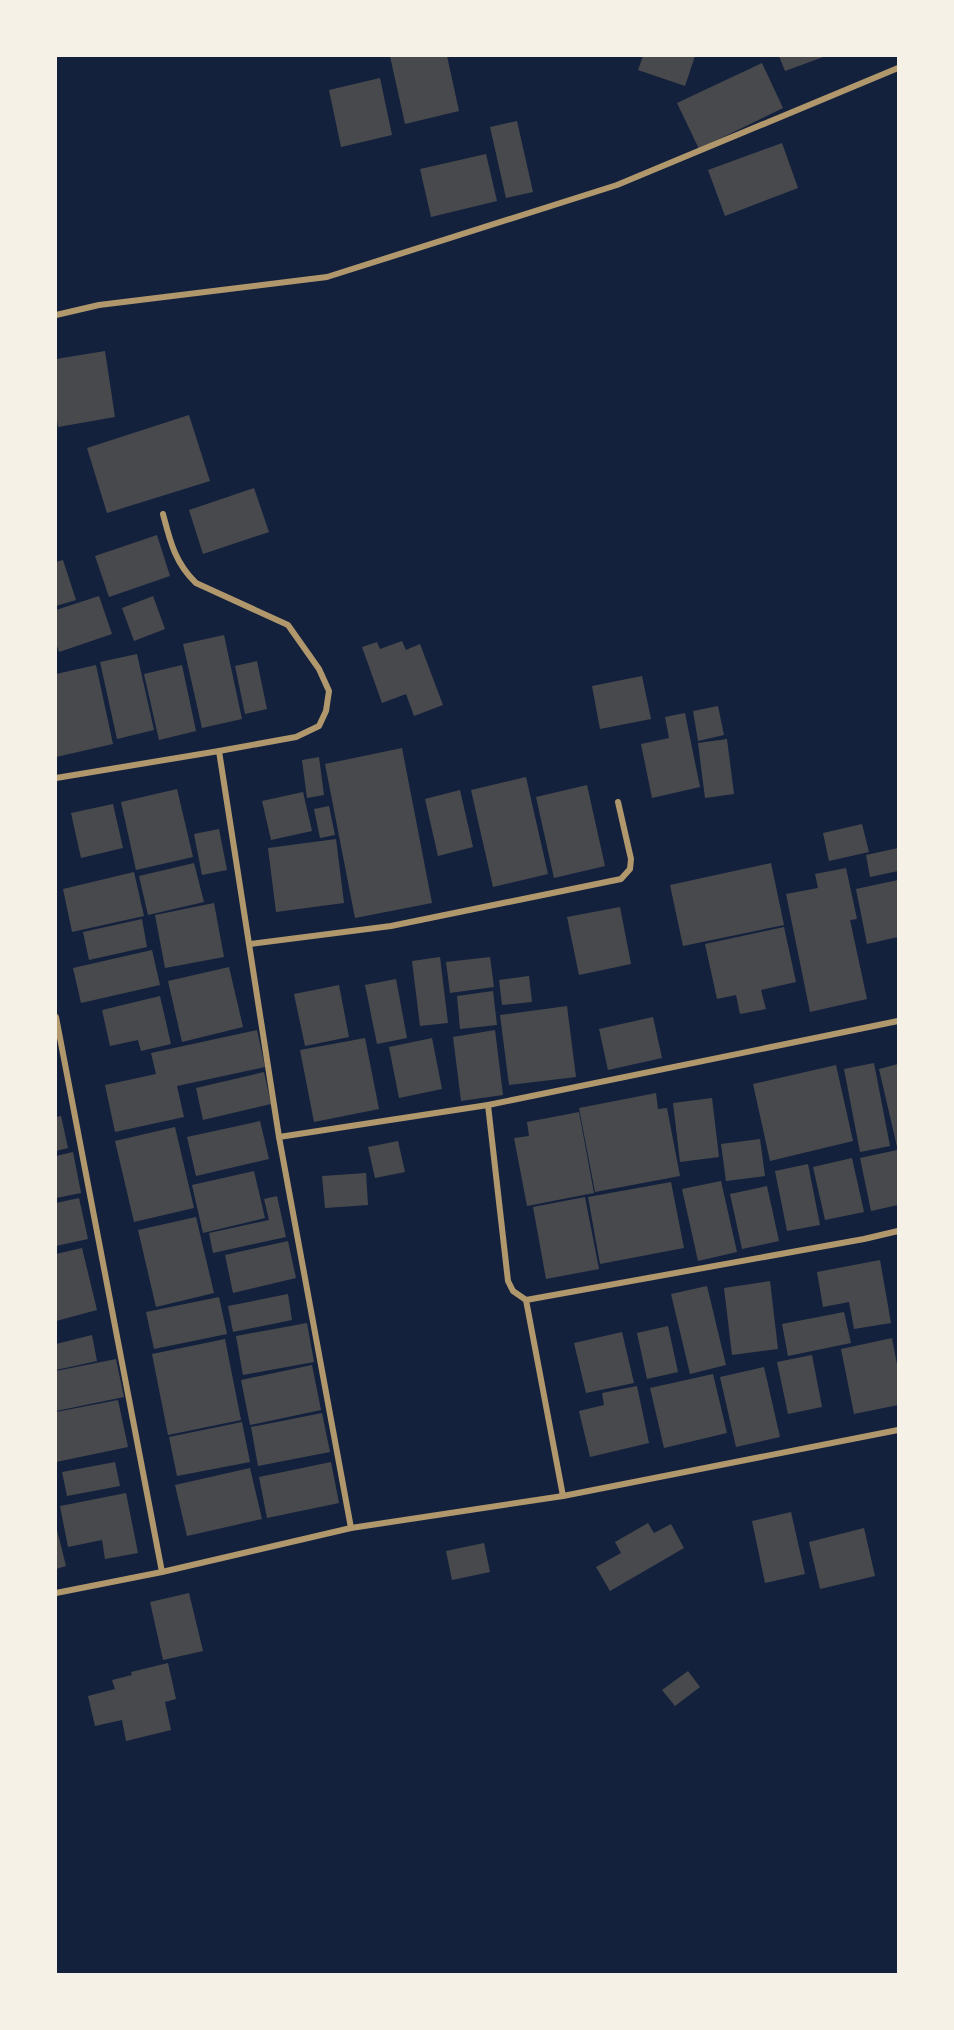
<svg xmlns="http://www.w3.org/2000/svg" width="954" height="2030" viewBox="0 0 954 2030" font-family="'PT Sans',sans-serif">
	<rect width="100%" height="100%" fill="#14213d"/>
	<g fill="#48494c">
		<polygon points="390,56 447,56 459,111 405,124"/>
		<polygon points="643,56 695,56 685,86 638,70"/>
		<polygon points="779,56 826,56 785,71"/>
		<polygon points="762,63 783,108 699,149 677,103"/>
		<polygon points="380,78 392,135 341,147 329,90"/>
		<polygon points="517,121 533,192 506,198 490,127"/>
		<polygon points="782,143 798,188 725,216 708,170"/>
		<polygon points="486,154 497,201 431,217 420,169"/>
		<polygon points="105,351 115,417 58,427 56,413 56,359"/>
		<polygon points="189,415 210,481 107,513 87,448"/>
		<polygon points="254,488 269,532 203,554 189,510"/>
		<polygon points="157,535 170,576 109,597 95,556"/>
		<polygon points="63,560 76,600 56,606 56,562"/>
		<polygon points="99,596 112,634 59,652 56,643 56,610"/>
		<polygon points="153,596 165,629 134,641 122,608"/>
		<polygon points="224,635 242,719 202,728 183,644"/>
		<polygon points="402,641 406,650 420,644 443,705 414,716 406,694 382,703 362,647 377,642 380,649"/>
		<polygon points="137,654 154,730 117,739 100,662"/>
		<polygon points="257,661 267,709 245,714 235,666"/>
		<polygon points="96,665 113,744 56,757 56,674"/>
		<polygon points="182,665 196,731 159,740 144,674"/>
		<polygon points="642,676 651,719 600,729 592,686"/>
		<polygon points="718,706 724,735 698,741 693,711"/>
		<polygon points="685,713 700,787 652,798 641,744 669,738 665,717"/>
		<polygon points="727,739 734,794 705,798 698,743"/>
		<polygon points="402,748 432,903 355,918 325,764"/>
		<polygon points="319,757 324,795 307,798 302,760"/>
		<polygon points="526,777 548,874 493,887 471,790"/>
		<polygon points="587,785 605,866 554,878 536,797"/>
		<polygon points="177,789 193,857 136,870 121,802"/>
		<polygon points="460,790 473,847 438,856 425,799"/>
		<polygon points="303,792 312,831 271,840 262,801"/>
		<polygon points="113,804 123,848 81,858 71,813"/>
		<polygon points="329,806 335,835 320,838 314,809"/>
		<polygon points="862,824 869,852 829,861 823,833"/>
		<polygon points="219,829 227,870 202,875 194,834"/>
		<polygon points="336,839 344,903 276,912 268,848"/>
		<polygon points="898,848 898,871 870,877 866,855"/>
		<polygon points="194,863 204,902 148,915 139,876"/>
		<polygon points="771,863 784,925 683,946 670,885"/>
		<polygon points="846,868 857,919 850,920 867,999 810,1012 786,894 818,888 815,874"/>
		<polygon points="134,872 144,916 72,932 63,889"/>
		<polygon points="898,880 898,937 867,944 856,889"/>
		<polygon points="214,903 224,957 165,968 155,915"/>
		<polygon points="620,907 631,964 579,975 567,917"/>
		<polygon points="142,919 147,947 89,960 83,932"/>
		<polygon points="784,927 796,982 761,990 766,1009 740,1014 736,995 717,999 705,944"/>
		<polygon points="152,950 160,985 81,1003 73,968"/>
		<polygon points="440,957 448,1023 420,1026 412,961"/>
		<polygon points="490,957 494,987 450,993 446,962"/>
		<polygon points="229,967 243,1027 182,1042 168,981"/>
		<polygon points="529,976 532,1002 502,1005 499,980"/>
		<polygon points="396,979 407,1038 377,1044 365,985"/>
		<polygon points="339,985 349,1037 305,1046 294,994"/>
		<polygon points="493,991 497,1025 460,1029 457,996"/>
		<polygon points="160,996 171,1044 141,1051 138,1040 110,1046 102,1010"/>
		<polygon points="567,1006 576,1077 509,1085 500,1015"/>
		<polygon points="653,1017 662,1058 608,1070 599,1029"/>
		<polygon points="257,1030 265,1067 177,1086 184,1117 115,1132 105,1085 156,1074 151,1053"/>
		<polygon points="495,1030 503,1095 461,1101 453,1037"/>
		<polygon points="365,1038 379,1109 314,1122 300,1050"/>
		<polygon points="432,1038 442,1089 399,1098 389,1047"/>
		<polygon points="874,1063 890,1146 860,1152 844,1069"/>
		<polygon points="898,1064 898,1151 879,1069"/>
		<polygon points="836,1065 853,1141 770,1161 753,1084"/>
		<polygon points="264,1072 271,1104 203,1120 196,1088"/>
		<polygon points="656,1093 658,1109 667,1108 680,1176 595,1192 579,1108"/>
		<polygon points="712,1098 719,1157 680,1162 673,1103"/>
		<polygon points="579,1112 594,1193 527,1206 514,1138 529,1136 527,1122"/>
		<polygon points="61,1116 68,1148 56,1151 56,1117"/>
		<polygon points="260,1121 269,1159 196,1176 187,1137"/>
		<polygon points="175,1127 194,1208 134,1222 115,1141"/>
		<polygon points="760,1139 765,1176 726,1181 721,1144"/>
		<polygon points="398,1141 405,1172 375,1178 368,1147"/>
		<polygon points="897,1150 898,1205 871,1211 860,1158"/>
		<polygon points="73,1152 81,1193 56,1198 56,1156"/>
		<polygon points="852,1158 864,1212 825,1220 813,1167"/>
		<polygon points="808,1164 820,1225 787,1231 775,1171"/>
		<polygon points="254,1171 265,1218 203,1233 192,1185"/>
		<polygon points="366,1173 368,1205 325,1208 322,1176"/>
		<polygon points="721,1181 737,1252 698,1261 682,1189"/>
		<polygon points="671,1182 684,1248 600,1264 588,1197"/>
		<polygon points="767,1186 779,1241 742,1249 730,1194"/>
		<polygon points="277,1196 286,1237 213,1253 209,1233 269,1220 264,1199"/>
		<polygon points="585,1197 599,1269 546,1279 533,1207"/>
		<polygon points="79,1198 88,1239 56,1246 56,1203"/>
		<polygon points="196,1217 214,1293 156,1307 138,1230"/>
		<polygon points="288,1241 296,1278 233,1293 225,1255"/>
		<polygon points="82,1248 97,1310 56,1321 56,1254"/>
		<polygon points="880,1260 891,1323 854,1329 849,1302 823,1307 817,1272"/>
		<polygon points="770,1281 778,1349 732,1355 724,1288"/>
		<polygon points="707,1286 726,1365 690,1374 671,1294"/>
		<polygon points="288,1294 292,1320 233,1332 228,1306"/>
		<polygon points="219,1297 227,1334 154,1349 146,1312"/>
		<polygon points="844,1312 851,1343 788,1356 782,1324"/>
		<polygon points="307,1323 314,1362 243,1375 236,1336"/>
		<polygon points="668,1326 678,1372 647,1379 637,1333"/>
		<polygon points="622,1332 634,1383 586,1393 574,1343"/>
		<polygon points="92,1335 97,1361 56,1370 56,1344"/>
		<polygon points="892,1338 898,1370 898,1405 854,1414 841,1349"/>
		<polygon points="225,1339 241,1420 168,1435 152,1354"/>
		<polygon points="812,1355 822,1407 788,1414 777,1362"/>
		<polygon points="116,1359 124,1397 56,1411 56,1371"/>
		<polygon points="312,1365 321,1410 250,1425 241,1380"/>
		<polygon points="764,1367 780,1437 736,1447 720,1377"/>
		<polygon points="713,1374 727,1433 664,1448 650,1388"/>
		<polygon points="637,1386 649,1443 590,1457 579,1411 604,1405 602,1393"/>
		<polygon points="118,1400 128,1447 56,1462 56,1412"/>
		<polygon points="322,1413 330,1452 258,1466 251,1427"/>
		<polygon points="242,1422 250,1462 177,1476 169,1437"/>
		<polygon points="115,1462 120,1486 67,1496 62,1472"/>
		<polygon points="331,1462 339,1503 267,1518 259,1477"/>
		<polygon points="250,1468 262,1519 187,1536 175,1485"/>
		<polygon points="126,1493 138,1553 105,1559 102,1540 68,1547 60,1506"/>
		<polygon points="791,1512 805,1574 765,1583 752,1521"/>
		<polygon points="648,1523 654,1533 671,1524 684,1548 610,1591 596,1567 621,1553 615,1542"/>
		<polygon points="56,1526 66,1566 56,1569"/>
		<polygon points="864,1528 875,1576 820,1589 809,1542"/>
		<polygon points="484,1543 490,1572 452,1580 446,1551"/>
		<polygon points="189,1593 203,1651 163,1660 150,1602"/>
		<polygon points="168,1663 176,1699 165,1702 171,1730 126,1741 122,1720 95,1726 88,1696 115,1689 112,1680 132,1675 131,1672"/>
		<polygon points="688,1671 700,1687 675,1706 662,1690"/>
	</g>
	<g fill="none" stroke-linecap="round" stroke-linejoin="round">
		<g stroke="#b1986c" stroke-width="6">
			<polyline points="56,315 99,305 327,277 617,185 898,68"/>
			<path d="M163 514C170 541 175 563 196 583L288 625 319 669 329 691 326 711 319 726 296 737 219 751 279 1137"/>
			<polyline points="56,778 219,751"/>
			<polyline points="250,944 391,926 621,879 630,869 631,859 618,802"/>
			<polyline points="56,1017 162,1572"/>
			<polyline points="488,1105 508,1281 513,1291 526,1300 864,1239 898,1231"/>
			<polyline points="526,1300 563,1496"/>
			<polyline points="351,1528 279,1137 488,1105 898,1021"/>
			<polyline points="56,1593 162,1572 351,1528 563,1496 898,1430"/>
		</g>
	</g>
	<rect width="954" height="2030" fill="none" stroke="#f6f1e7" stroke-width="114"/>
</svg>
